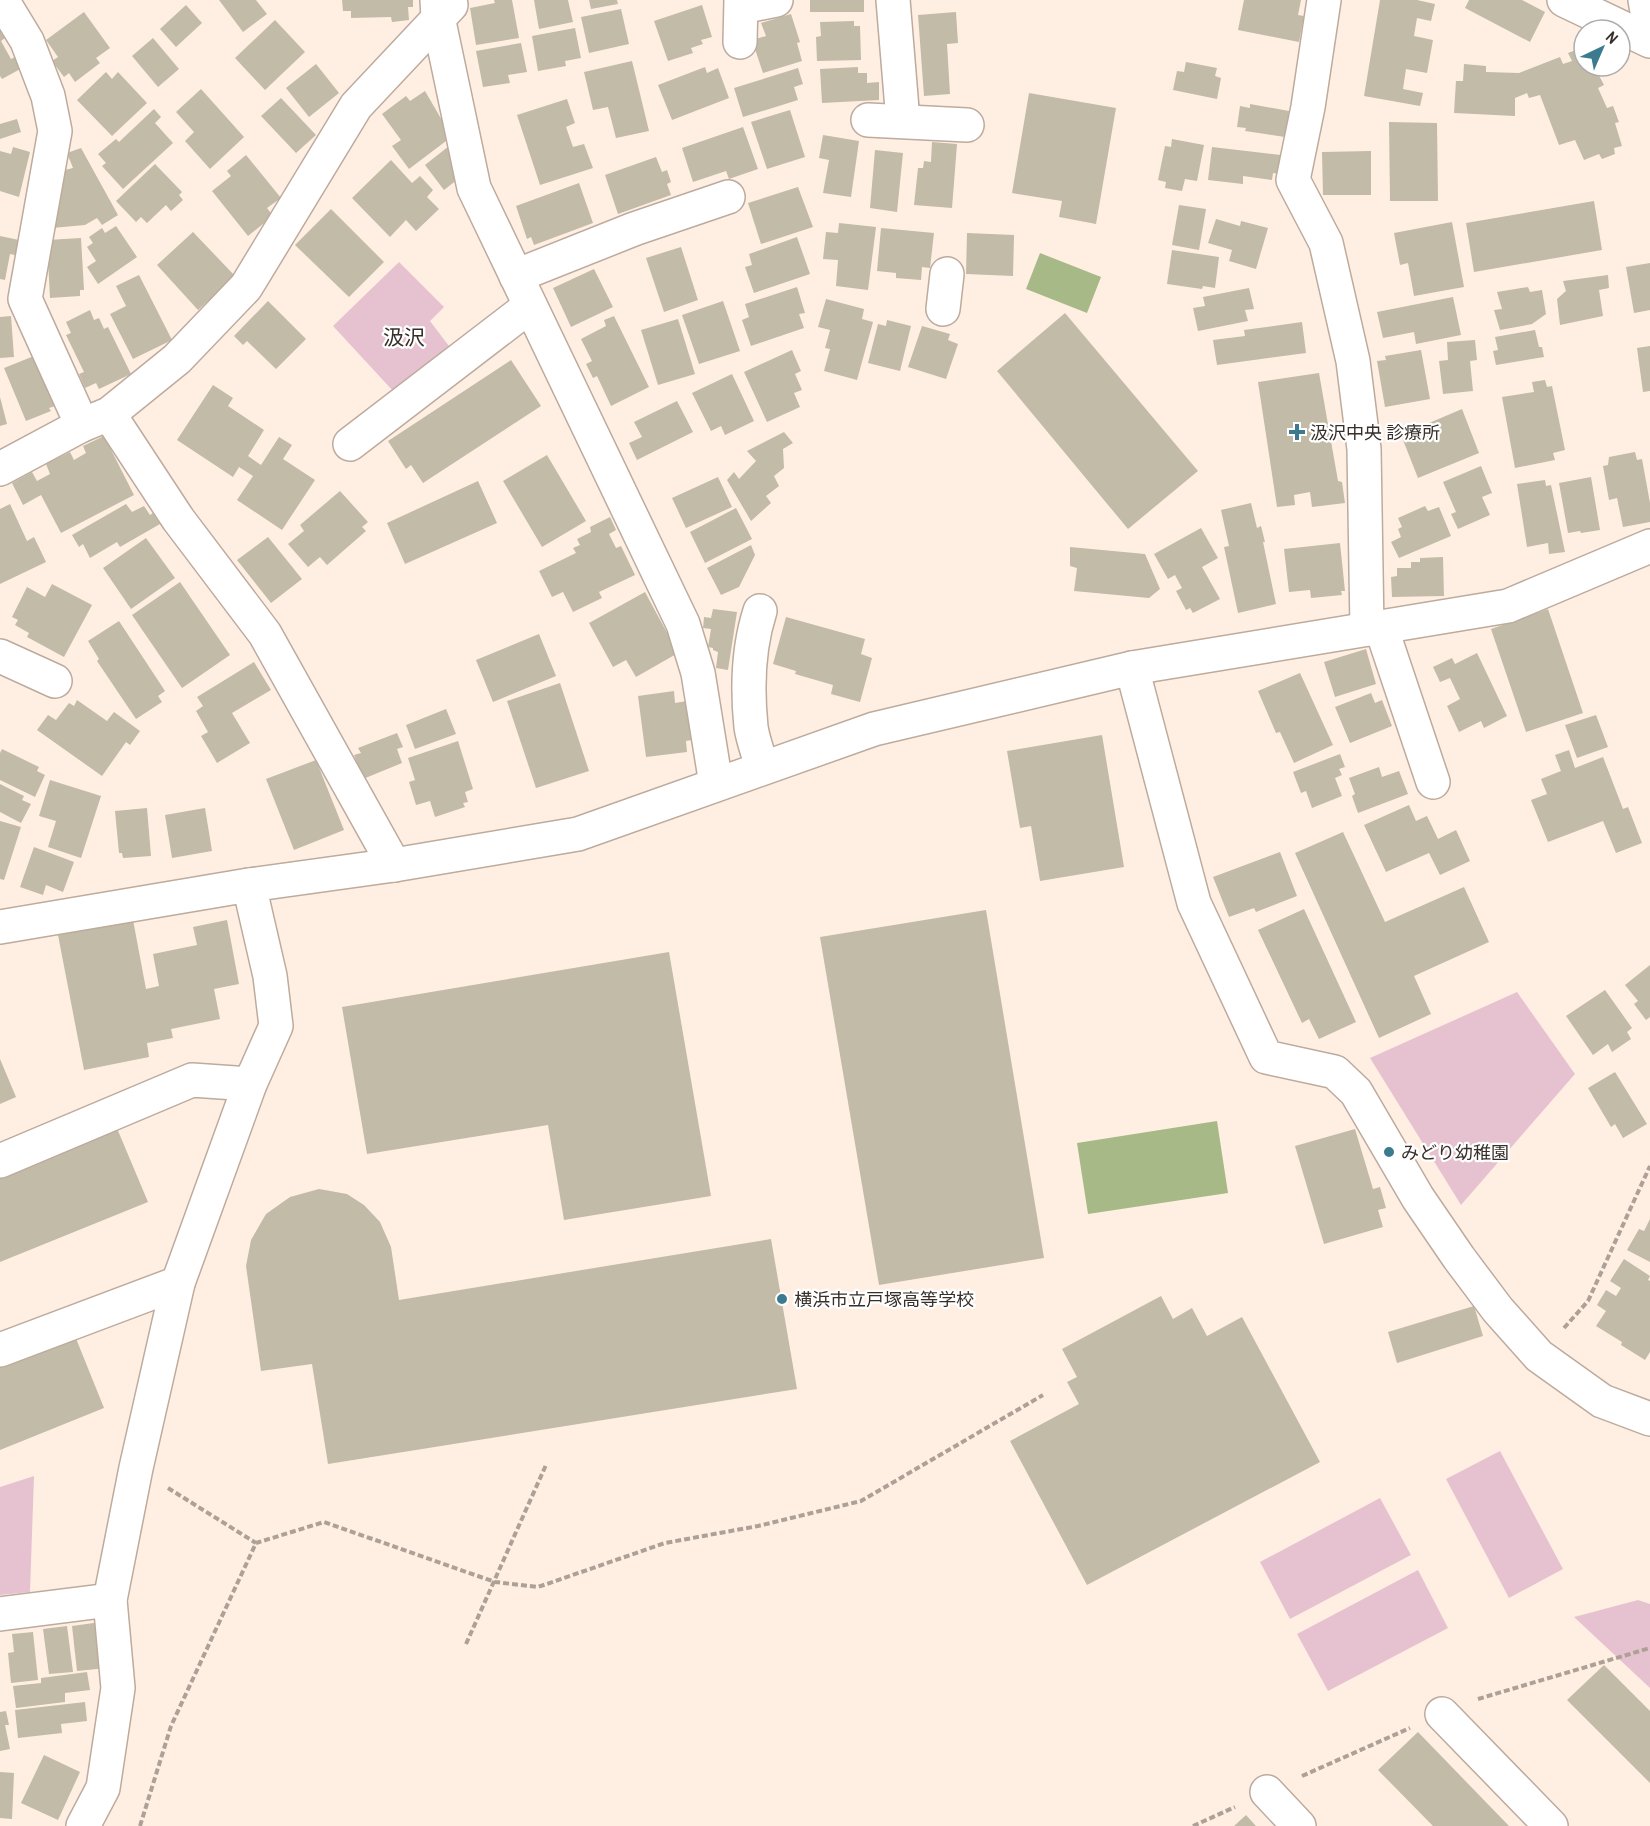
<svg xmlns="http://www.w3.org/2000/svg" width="1650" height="1826" viewBox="0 0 1650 1826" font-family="'Archivo Narrow','Noto Sans JP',sans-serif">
	<rect width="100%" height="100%" fill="#ffefe3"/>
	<g fill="#e6c2d0">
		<polygon points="399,262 444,307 430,321 452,350 394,392 333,326"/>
		<polygon points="1517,992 1575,1074 1461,1205 1370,1058"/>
		<polygon points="1500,1451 1563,1569 1509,1598 1446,1479"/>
		<polygon points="34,1476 30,1592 0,1595 0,1487"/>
		<polygon points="1380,1498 1411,1555 1290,1619 1260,1562"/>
		<polygon points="1418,1570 1448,1628 1328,1691 1297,1634"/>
		<polygon points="1638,1600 1650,1604 1650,1688 1574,1617"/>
	</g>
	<g fill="#a7b987">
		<polygon points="1040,253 1101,277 1087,313 1026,289"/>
		<polygon points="1217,1121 1228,1193 1088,1214 1077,1143"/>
	</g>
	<g fill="#c2bba7">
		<polygon points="219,0 256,0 267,14 243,32"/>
		<polygon points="342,0 413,0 413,7 408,7 409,20 392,22 391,17 351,18 351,11 343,11"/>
		<polygon points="494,0 512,0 519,38 476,45 470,8 495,3"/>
		<polygon points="534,0 568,0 573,22 539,29"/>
		<polygon points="589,0 617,0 618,4 591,9"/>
		<rect x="810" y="0" width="54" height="12"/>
		<polygon points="1244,0 1301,0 1298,15 1304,16 1299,42 1238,30"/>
		<polygon points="1380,0 1417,0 1435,4 1431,21 1417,18 1414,36 1433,40 1427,73 1406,69 1403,89 1423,93 1420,106 1364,96"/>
		<polygon points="1469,0 1522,0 1545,12 1530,42 1465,8"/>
		<polygon points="186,5 202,23 176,47 160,29"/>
		<polygon points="702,5 712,37 701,40 703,44 691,48 693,53 668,61 654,21"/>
		<polygon points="621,9 629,44 589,53 581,17"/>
		<polygon points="84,12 110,48 96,58 100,63 75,82 69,73 64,77 52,61 58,57 46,40"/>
		<polygon points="956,12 958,43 947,44 950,94 924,96 918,15"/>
		<polygon points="791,14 800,42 797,43 802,61 763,73 752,40 766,36 761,23"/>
		<polygon points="275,20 305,52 265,90 235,58"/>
		<polygon points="854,21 854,26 860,26 861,60 817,61 816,37 821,36 820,22"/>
		<polygon points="0,28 5,38 1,41 11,59 17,56 24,67 2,79 0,76"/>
		<polygon points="575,28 581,58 565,61 566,66 538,71 532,36"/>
		<polygon points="153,38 179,69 158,87 132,56"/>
		<polygon points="521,43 527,72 508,75 510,83 483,87 476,51"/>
		<polygon points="1584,47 1584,66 1594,66 1604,85 1598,88 1607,108 1613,106 1619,122 1615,123 1622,146 1614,148 1615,154 1602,159 1599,154 1584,160 1575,140 1559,145 1540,95 1529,98 1527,93 1515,98 1515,116 1454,113 1456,81 1463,81 1464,64 1486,66 1486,72 1519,73 1560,57 1563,64 1572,61 1568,53"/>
		<polygon points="632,61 649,131 616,138 608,107 593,110 584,72"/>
		<polygon points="1186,62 1217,68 1215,76 1221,78 1217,99 1173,90 1177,71 1184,72"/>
		<polygon points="316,64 339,93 309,117 286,88"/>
		<polygon points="705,67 707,73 718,68 729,98 672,120 658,85"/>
		<polygon points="858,67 858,73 867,73 867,83 879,82 879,100 822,103 820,69"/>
		<polygon points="798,68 803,84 794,87 798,100 743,117 734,88"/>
		<polygon points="106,72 112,79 118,72 147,103 112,136 77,100"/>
		<polygon points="201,89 244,137 210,169 185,141 194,132 176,112"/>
		<polygon points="425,91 443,122 446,141 409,169 392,146 401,140 382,114 406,96 410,101"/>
		<polygon points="1029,93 1116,108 1096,224 1059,217 1062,201 1012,193"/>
		<polygon points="281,98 316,135 296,153 261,116"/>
		<polygon points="567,99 575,123 566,127 573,147 584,144 593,168 540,185 517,115"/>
		<polygon points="1250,104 1289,111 1285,137 1245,131 1246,128 1237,127 1240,106 1250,108"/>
		<polygon points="154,109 161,117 155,123 173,143 123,189 102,166 106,163 98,154 116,139 119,142"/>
		<polygon points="790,110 805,157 767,169 751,122"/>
		<polygon points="17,119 21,132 0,139 0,124"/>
		<polygon points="1389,122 1437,123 1438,201 1390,201"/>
		<polygon points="743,127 758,169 729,179 726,171 693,182 682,148"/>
		<polygon points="823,135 859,141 851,197 823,193 829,160 819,158"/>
		<polygon points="1172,139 1204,145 1197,181 1185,179 1182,191 1165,188 1166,182 1158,180 1165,146 1171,147"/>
		<polygon points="932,142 957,144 952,208 914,205 918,168 923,168 924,161 931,162"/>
		<polygon points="449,146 458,179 444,190 425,165"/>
		<polygon points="13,147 30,152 19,197 0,191 0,151 11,154"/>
		<polygon points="1212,147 1281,155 1279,174 1273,173 1272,180 1243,176 1243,184 1208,180"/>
		<polygon points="81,148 118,215 102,225 97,218 85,225 52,228 61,171 73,168 67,153"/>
		<polygon points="875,150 903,153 897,212 870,208"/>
		<polygon points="1371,151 1371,195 1323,195 1322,152"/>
		<polygon points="246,155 281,198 267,208 273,216 248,236 212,191 231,176 227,171"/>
		<polygon points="656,157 662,172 667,170 671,182 667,184 671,195 618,214 605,175"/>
		<polygon points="391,160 412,183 420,176 433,190 427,197 439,209 416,231 406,220 390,237 352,198"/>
		<polygon points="155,164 182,192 179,195 183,200 171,211 166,205 147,223 141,217 136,222 116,201"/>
		<polygon points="579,183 593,223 534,245 531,237 527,239 516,206"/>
		<polygon points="798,187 813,227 761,244 748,203"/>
		<polygon points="1594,201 1602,250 1474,272 1466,223"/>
		<polygon points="1179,205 1206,209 1199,250 1172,245"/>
		<polygon points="331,209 384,262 349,297 295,245"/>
		<polygon points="1216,219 1240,226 1241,221 1268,228 1256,269 1229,261 1232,250 1208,243"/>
		<polygon points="1452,222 1464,287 1414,296 1408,263 1400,265 1394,233"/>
		<polygon points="839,223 876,227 868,290 836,286 838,260 823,259 826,232 838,233"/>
		<polygon points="116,226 137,257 98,284 87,267 96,261 87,247 93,243 89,237 102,228 105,233"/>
		<polygon points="881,228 934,233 930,268 922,267 921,280 896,278 896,273 877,271"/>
		<polygon points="193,232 235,276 198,310 157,265"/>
		<polygon points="967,233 1014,235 1013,276 966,274"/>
		<polygon points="0,236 19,240 15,255 10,254 5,280 0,279"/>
		<polygon points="797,237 810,274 754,293 745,267 752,265 749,254"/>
		<polygon points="81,238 84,290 80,290 80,296 50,298 47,240"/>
		<polygon points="681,247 698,300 664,312 646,258"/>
		<polygon points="1172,250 1219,257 1215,288 1203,286 1202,289 1167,284"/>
		<polygon points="1650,263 1650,310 1634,313 1626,267"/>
		<polygon points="594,269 613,307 571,327 553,288"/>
		<polygon points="139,275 172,340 133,359 110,314 126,306 116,286"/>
		<polygon points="1608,275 1609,288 1599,290 1603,316 1560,325 1557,299 1566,291 1563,281"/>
		<polygon points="797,287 805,313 799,314 804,328 751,346 742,320 749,317 745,304"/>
		<polygon points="1528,287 1530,292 1542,290 1546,314 1532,324 1500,330 1494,310 1502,309 1497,292"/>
		<polygon points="1249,288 1254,309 1245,310 1248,321 1198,331 1193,308 1205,306 1203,297"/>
		<polygon points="1453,297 1461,335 1416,344 1414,332 1383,338 1377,312"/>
		<polygon points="826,299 864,309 862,319 873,322 857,380 824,371 830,349 825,348 830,330 818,327"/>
		<polygon points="268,301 306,339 276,369 247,341 243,345 234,336"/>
		<polygon points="723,301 740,351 699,364 682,315"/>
		<polygon points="90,310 94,320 99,318 104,329 108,327 131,374 99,389 96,383 85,388 79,374 84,372 66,335 71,333 66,322"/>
		<polygon points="1065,313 1198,471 1128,529 997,371"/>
		<polygon points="11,316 14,357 0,358 0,317"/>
		<polygon points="614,316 649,387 611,406 597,376 593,378 586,364 592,361 581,339 606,326 604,320"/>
		<polygon points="678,319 695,374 658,385 641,330"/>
		<polygon points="887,320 911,326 900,371 868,363 878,324 886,326"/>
		<polygon points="1302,322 1306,353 1217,365 1213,340 1245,336 1244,330"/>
		<polygon points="922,326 950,334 948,340 958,344 946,379 908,367"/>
		<polygon points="1535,330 1539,347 1542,347 1544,357 1496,365 1493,351 1498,350 1495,337"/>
		<polygon points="1475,340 1477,360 1470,361 1473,391 1443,394 1439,361 1448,360 1447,342"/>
		<polygon points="1650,346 1650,391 1643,392 1637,348"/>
		<polygon points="792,350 801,371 795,374 802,390 794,393 800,407 767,422 744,372"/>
		<polygon points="1421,350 1430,399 1385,407 1377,361 1386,360 1385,356"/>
		<polygon points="34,356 55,406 49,408 51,411 26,421 4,368"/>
		<polygon points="511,360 541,406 423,483 411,465 406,469 388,441"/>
		<polygon points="1319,373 1338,481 1342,482 1345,503 1312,507 1310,492 1294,495 1295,505 1277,507 1258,382"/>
		<polygon points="732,374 754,421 725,435 721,426 711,431 692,393"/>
		<polygon points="1545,380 1547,387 1552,386 1565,450 1553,453 1555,460 1515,468 1502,397 1534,392 1532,382"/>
		<polygon points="213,385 233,398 228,406 264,430 248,456 261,465 279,437 292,445 283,459 315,480 282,530 237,500 253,476 239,467 233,477 177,440"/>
		<polygon points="0,397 7,424 0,426"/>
		<polygon points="677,401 693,432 637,460 629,443 642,437 634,422"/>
		<polygon points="1462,409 1479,453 1418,478 1401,435"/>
		<polygon points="784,432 793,443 783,449 784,468 774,476 779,486 766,496 771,503 751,521 727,480 734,472 739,479 756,461 747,451"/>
		<polygon points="104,436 134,495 61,533 41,495 23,505 12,483 32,472 37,481 50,474 46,464 70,452 74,460 86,453 83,446"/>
		<polygon points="1635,452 1637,460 1642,459 1650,503 1650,522 1623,527 1617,498 1609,500 1603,466 1608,465 1609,457"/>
		<polygon points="547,455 586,521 542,547 503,481"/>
		<polygon points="1481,466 1492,493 1482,497 1490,515 1458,529 1451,514 1456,512 1443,482"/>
		<polygon points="718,477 732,507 686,528 672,498"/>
		<polygon points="1591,477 1600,530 1581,533 1580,531 1568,533 1559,483"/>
		<polygon points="1545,480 1546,486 1551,485 1565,552 1549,554 1548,543 1527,547 1517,484"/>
		<polygon points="478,481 497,523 405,564 387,523"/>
		<polygon points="340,491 368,522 362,527 366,531 327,565 320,557 308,567 288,544 304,531 300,525"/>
		<polygon points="1251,503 1257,528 1261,526 1265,542 1263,542 1276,604 1238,613 1224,547 1229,546 1221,510"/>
		<polygon points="10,504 27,541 34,537 46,562 0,584 0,509"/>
		<polygon points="126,504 132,512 144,506 150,515 153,513 160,524 120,547 117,542 90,558 83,544 79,547 72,535"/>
		<polygon points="1425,506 1428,511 1439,507 1451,536 1399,558 1391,542 1401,537 1398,529 1402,527 1398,518"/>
		<polygon points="736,508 752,539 705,563 690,532"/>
		<polygon points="610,517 616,530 609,534 616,548 621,546 635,575 599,592 602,598 573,612 563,592 552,597 539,571 576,553 573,548 580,545 577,539 591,532 590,527"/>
		<polygon points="1201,528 1218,558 1202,567 1220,599 1193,613 1190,608 1186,610 1176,591 1182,588 1175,575 1168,579 1154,554"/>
		<polygon points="268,537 302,579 271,603 237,560"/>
		<polygon points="146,538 175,578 131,609 103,568"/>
		<polygon points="1340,543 1345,591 1341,591 1342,595 1311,598 1310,590 1289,592 1284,549"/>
		<polygon points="751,545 755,555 739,587 721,595 707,568"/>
		<polygon points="1070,547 1145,554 1160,589 1149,598 1074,591 1077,568 1070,566"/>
		<polygon points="1443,557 1444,596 1392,597 1391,577 1397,576 1397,568 1411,568 1411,562 1420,562 1420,558"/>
		<polygon points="180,582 230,655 182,688 132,615"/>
		<polygon points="52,584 92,605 64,657 27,637 29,633 15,625 18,620 12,617 27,587 45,597"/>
		<polygon points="645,592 678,653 636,677 626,660 613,667 589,623"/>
		<polygon points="713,609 737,612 728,670 716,668 718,652 713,650 713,648 708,647 711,629 703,628 704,617 711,618"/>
		<polygon points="1548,609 1583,713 1526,732 1491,629"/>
		<polygon points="786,617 865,639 861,654 872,658 860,702 831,694 833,685 795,674 796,671 773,664"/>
		<polygon points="119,621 165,691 158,696 162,702 136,719 97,661 99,659 88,641"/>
		<polygon points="539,634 556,676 493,702 476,660"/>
		<polygon points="1366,649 1376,684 1335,697 1324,662"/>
		<polygon points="1477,653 1507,716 1484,728 1481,721 1459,732 1447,706 1460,699 1450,678 1440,682 1433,667 1452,658 1455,664"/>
		<polygon points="254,662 271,690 232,713 250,743 217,763 201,736 208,732 196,711 203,706 197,697"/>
		<polygon points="1300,673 1333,745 1294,763 1280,732 1276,733 1258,691"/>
		<polygon points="560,683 589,771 536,788 507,701"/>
		<polygon points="674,691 675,703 687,701 692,740 686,741 687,752 646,757 638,696"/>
		<polygon points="1371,693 1375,703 1382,700 1392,726 1350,743 1335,707"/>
		<polygon points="77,700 107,721 114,712 140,731 130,745 126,742 102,776 37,730 48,715 56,720 69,703 74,706"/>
		<polygon points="446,709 456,734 415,749 406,725"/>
		<polygon points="1596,715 1608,747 1577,758 1565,725"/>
		<polygon points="397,733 403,747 397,749 402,763 363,779 354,755 361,753 358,748"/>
		<polygon points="1102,735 1124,867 1040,881 1031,826 1020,828 1007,751"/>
		<polygon points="458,741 473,789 465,792 468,802 463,803 465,807 435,817 430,801 416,805 409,782 415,780 408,758"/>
		<polygon points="2,749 39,767 37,771 45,775 35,797 0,780 0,753"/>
		<polygon points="1569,750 1575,768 1603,757 1623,809 1628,807 1642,843 1616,853 1603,821 1548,842 1531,800 1547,794 1541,779 1561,771 1555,755"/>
		<polygon points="1340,754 1345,767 1339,769 1342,775 1335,778 1342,796 1312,808 1306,791 1301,793 1293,772"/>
		<polygon points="316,760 344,830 294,850 266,779"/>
		<polygon points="1379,767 1382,777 1399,771 1408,794 1358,813 1352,796 1355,794 1349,778"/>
		<polygon points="50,780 101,796 81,858 48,847 56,821 39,816"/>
		<polygon points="0,784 24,796 22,800 31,804 21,823 0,812"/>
		<polygon points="1409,805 1416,821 1427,816 1438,839 1456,830 1470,861 1440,875 1429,853 1386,872 1364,825"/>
		<polygon points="147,808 151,856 123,858 122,853 119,853 115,811"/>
		<polygon points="205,808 212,851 172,858 165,815"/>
		<polygon points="0,821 21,827 4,880 0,879"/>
		<polygon points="1343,832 1385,922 1464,887 1489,942 1414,976 1431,1014 1379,1038 1295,853"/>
		<polygon points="34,847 74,862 63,892 46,885 43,895 20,887"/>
		<polygon points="1280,852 1297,896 1256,912 1254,908 1229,917 1213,877"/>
		<polygon points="1304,909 1356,1022 1319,1039 1309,1019 1302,1023 1258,930"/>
		<polygon points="986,910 1044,1258 879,1285 820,937"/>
		<polygon points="133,920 146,989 159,986 153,954 197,945 193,927 227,920 239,984 214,989 220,1019 171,1029 173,1038 147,1043 149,1057 84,1070 58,935"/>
		<polygon points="669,952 711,1196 564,1220 548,1125 367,1154 342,1007"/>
		<polygon points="1650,965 1650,1017 1646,1020 1634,1004 1638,1001 1625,985"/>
		<polygon points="1605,990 1632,1028 1627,1032 1631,1039 1612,1052 1608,1044 1593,1055 1566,1016"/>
		<polygon points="0,1059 16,1097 0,1104"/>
		<polygon points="1615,1072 1647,1124 1623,1138 1615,1124 1611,1127 1588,1088"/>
		<polygon points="116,1126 148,1202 0,1262 0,1173"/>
		<polygon points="1355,1129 1373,1189 1380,1187 1386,1208 1378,1210 1383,1227 1324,1244 1295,1146"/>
		<polygon points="319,1189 347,1194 364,1205 380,1222 391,1247 399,1300 771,1239 797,1389 328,1464 312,1364 261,1371 246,1266 251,1240 266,1214 290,1197"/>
		<polygon points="1650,1219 1650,1262 1627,1250 1639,1229 1644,1231"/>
		<polygon points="1624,1259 1650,1276 1648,1280 1650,1281 1650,1352 1645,1360 1621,1345 1622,1342 1596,1326 1606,1311 1597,1305 1606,1290 1616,1296 1621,1288 1610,1281"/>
		<polygon points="1161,1296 1173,1319 1192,1308 1207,1336 1242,1317 1320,1462 1087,1585 1010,1441 1079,1404 1067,1382 1077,1377 1062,1349"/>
		<polygon points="1474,1306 1483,1336 1397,1363 1388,1332"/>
		<polygon points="75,1336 104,1408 0,1450 0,1366"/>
		<polygon points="101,1622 107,1668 77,1671 72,1626"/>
		<polygon points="67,1626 73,1672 49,1674 43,1629"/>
		<polygon points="33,1632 38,1680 11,1683 8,1653 14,1652 12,1634"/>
		<polygon points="1604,1665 1650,1711 1650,1783 1567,1700"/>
		<polygon points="87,1672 90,1690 65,1693 65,1702 16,1708 13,1686 41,1683 41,1678"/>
		<polygon points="85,1702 87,1721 61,1724 62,1733 18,1738 15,1710"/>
		<polygon points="6,1711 9,1725 5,1725 10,1749 0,1751 0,1712"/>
		<polygon points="1418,1732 1509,1826 1433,1826 1378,1770"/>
		<polygon points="44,1755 80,1772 58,1820 21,1803"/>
		<polygon points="0,1772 14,1773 12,1819 0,1818"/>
		<polygon points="1246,1815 1256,1826 1234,1826"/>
	</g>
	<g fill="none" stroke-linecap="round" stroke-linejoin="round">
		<g stroke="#bdab9d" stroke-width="36">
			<g id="minor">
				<polyline points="2,0 27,41 48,96 55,131 25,299 82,425"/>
				<polyline points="437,0 438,17 474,188 683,624 698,673 716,784"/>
				<polyline points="893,0 903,121"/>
				<polyline points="1324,0 1308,107 1293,180 1326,243 1353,361 1364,449 1367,629"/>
				<polyline points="1564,0 1650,41"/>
				<polyline points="1645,0 1650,28"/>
				<polyline points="742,7 776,0"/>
				<polyline points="740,42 741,0"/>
				<polyline points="868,120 967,125"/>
				<polyline points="516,276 634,229 728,197"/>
				<polyline points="943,309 947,274"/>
				<polyline points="109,414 178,519 265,634 394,865"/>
				<polyline points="350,444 530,306"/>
				<polyline points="0,469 82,425 109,414 177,359 246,287 356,106 451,5"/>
				<path d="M760 611C748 648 747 688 751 727 753 741 759 755 762 768"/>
				<polyline points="1381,627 1433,782"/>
				<polyline points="0,656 55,681"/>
				<polyline points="1132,668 1194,903 1266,1057 1335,1072 1356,1092 1418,1198 1459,1258 1498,1310 1539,1356 1602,1401 1650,1419"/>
				<polyline points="0,927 249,885 394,865 578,834 874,729 1132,668 1508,606 1650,546"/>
				<polyline points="0,1161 192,1080 250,1084"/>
				<polyline points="0,1350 178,1283"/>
				<polyline points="0,1614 110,1600"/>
				<polyline points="1442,1714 1551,1826"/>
				<polyline points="1267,1792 1299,1826"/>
				<polyline points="83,1826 103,1788 118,1688 110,1600 136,1468 178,1283 250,1084 276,1026 270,976 249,885"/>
			</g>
		</g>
		<g stroke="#ada097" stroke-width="4" stroke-dasharray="6 3" stroke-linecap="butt">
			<polyline points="1564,1328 1588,1301 1650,1166"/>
			<polyline points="168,1488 256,1543"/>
			<polyline points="466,1644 546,1465"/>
			<polyline points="1478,1699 1650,1648"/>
			<polyline points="1302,1776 1410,1728"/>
			<polyline points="140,1826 171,1726 256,1543 324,1522 495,1582 538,1587 665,1543 758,1526 861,1501 1043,1395"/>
			<polyline points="1193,1826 1235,1807"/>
		</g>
		<use href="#minor" stroke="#fff" stroke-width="33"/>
	</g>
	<g fill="#3b7a8f" stroke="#fff" stroke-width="2">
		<path d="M1294 423h6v6h6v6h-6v6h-6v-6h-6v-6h6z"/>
		<circle cx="1389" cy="1152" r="6"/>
		<circle cx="782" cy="1299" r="6"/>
	</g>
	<g text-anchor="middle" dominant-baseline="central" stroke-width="4.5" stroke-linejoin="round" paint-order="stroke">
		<g font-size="18" fill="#372f2a" stroke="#fff" text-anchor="start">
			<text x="1310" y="432">汲沢中央 診療所</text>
			<text x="1401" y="1152">みどり幼稚園</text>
			<text x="794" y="1299">横浜市立戸塚高等学校</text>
		</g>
		<g font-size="21" fill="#372f2a" stroke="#fff">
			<text x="404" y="337">汲沢</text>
		</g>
	</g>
	<g transform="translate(1602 48) rotate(44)"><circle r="28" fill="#ffffff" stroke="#afacaa" stroke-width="1.5"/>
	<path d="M0-4.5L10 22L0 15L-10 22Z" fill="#3b7a8f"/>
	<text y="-9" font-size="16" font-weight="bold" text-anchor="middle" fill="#372f2a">N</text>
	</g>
</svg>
